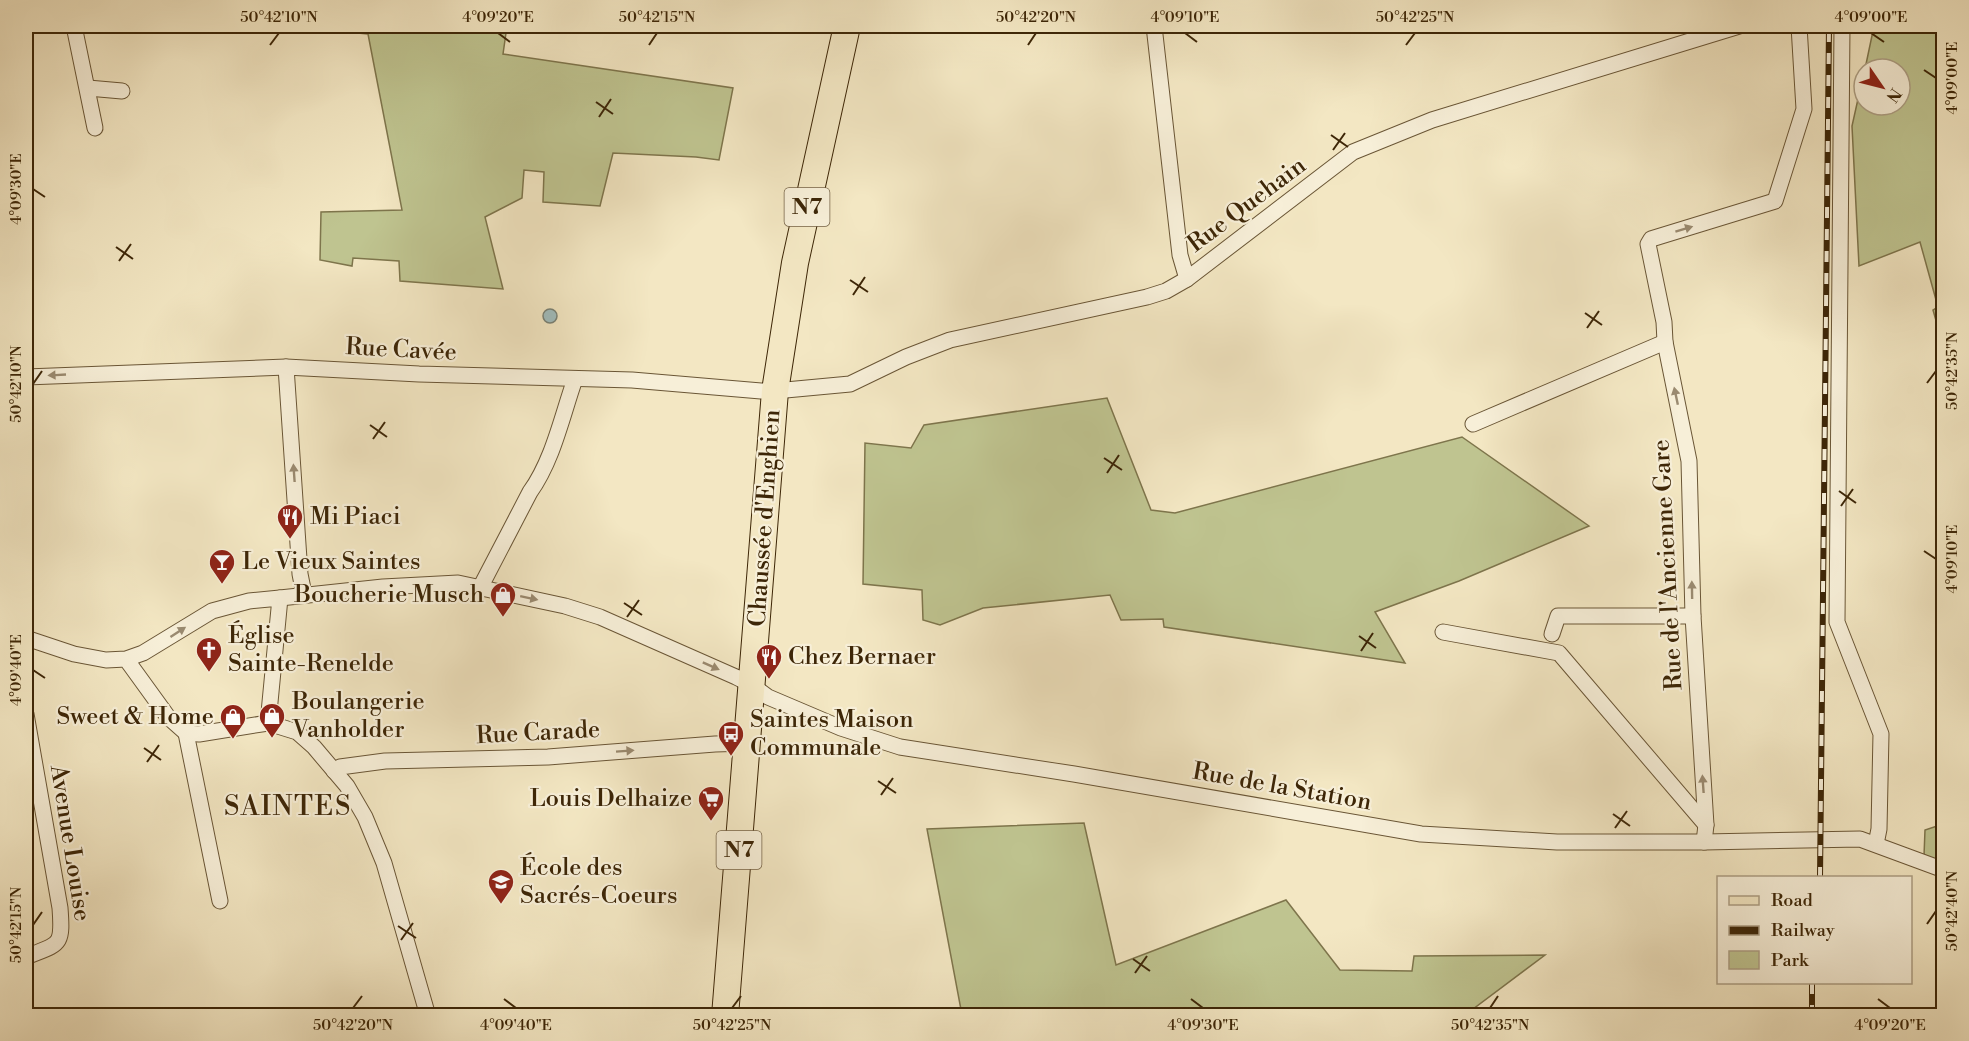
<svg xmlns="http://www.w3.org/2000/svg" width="1969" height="1041" viewBox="0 0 1969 1041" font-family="'Libre Bodoni',serif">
	<rect width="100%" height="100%" fill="#f3e7c3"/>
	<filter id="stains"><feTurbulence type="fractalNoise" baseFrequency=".00333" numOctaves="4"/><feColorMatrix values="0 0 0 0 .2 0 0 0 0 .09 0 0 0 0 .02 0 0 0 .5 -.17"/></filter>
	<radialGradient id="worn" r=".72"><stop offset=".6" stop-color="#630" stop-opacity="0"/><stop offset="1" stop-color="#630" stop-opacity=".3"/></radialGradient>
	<g fill="#bfc490" stroke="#7e754c" stroke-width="1.5">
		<polygon points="285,26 507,26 503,54 733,88 719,160 696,157 613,153 600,206 543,202 544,172 524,170 522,198 485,217 503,289 400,281 399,261 353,258 352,266 320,260 321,212 402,210 368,34"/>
		<polygon points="1874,26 1943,26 1943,345 1933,310 1938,307 1920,242 1859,266 1852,126 1864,72 1864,105 1900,105 1900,69 1865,69"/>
		<polygon points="1107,398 1151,510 1175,513 1462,437 1589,526 1459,581 1375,612 1405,663 1164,627 1163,619 1121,620 1110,595 983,608 940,625 923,620 922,590 863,584 865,443 911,448 924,425"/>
		<polygon points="1084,823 1116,965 1286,900 1340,970 1412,971 1414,956 1545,955 1465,1015 962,1015 927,829"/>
		<polygon points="1943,824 1943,863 1924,856 1925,830"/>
	</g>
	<circle fill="#a0bdbe" stroke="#788175" stroke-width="1.5" cx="550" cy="316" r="7"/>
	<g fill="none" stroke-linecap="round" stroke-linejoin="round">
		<g stroke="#6a5636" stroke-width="17">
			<g id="minor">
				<polyline points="74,26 95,128"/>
				<polyline points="1154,26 1180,255 1187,279"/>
				<polyline points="1842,26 1837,622 1881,734 1879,829 1876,844"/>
				<polyline points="88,88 122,91"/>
				<polyline points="286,367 300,574 304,594"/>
				<polyline points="26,377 286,367 419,374 632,380 761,391 775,391 850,384 906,357 950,340 1147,297 1166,291 1187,279 1353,152 1432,120 1739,26"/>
				<polyline points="1473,424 1665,342"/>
				<path d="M480 588 530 492C553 460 562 416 575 379"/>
				<polyline points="280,598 383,587 458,583 565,606 600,617 736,677 752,685 768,697 841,728 900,747 1074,774 1421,834 1557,842 1704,842 1860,839 1944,870"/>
				<polyline points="1443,632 1559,653 1706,825"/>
				<polyline points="1552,634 1558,616 1693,616"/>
				<polyline points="26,638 74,654 106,660 126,659 143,653 212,611 249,601 280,598 268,723 199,734 186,733 168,717 126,659"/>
				<path d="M26 714 60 908C63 947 60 943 26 957"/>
				<polyline points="268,723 297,732 314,747 347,786 365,817 384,863 428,1016"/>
				<polyline points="186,733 220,901"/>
				<polyline points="334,771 340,767 385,761 548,757 715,744 747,743"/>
				<polyline points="1704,842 1706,825 1693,616 1689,461 1665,342 1664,322 1648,244 1651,239 1775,201 1804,109 1799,26"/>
			</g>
		</g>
		<g stroke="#3d2607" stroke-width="28">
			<polyline id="primary" points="725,1016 775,391 795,263 847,26"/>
		</g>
		<use href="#minor" stroke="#f7efd8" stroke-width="15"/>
		<use href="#primary" stroke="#f3e7c3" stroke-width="26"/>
		<g stroke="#3d2607" stroke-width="6">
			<g id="rail">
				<polyline points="1820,878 1829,26"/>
				<polyline points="1812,1016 1812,982"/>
			</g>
		</g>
		<use href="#rail" stroke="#f7efd8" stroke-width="4" stroke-dasharray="11" stroke-linecap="butt"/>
	</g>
	<defs><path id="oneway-solid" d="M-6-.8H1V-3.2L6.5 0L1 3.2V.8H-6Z" transform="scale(1.5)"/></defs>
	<g fill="#9a8a70">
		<use href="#oneway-solid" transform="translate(1684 229) rotate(-17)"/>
		<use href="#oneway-solid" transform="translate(57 375) rotate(177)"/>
		<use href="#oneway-solid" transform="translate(1676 396) rotate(-102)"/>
		<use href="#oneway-solid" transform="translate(294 473) rotate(-94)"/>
		<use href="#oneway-solid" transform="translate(1692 590) rotate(-91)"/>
		<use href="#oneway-solid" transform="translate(529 598) rotate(12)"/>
		<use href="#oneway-solid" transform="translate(178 632) rotate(-33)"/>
		<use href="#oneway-solid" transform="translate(711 666) rotate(24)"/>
		<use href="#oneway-solid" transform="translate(625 751) rotate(-4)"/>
		<use href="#oneway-solid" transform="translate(1703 784) rotate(-94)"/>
	</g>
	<path fill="none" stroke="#3d2607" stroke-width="2" d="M498 33 510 42M1185 33 1197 42M1871 33 1884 42M270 45 279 33M649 45 657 33M1028 45 1036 33M1406 45 1415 33M1924 70 1936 78M596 102 613 114M599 117 611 99M1331 135 1348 147M1333 150 1345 133M33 189 45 197M116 247 133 259M119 261 131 244M850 280 868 292M853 295 865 277M1585 313 1602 325M1587 328 1599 311M1927 383 1936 371M33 384 42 371M370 425 387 437M373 439 385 422M1104 458 1122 470M1107 473 1119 455M1839 491 1856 503M1841 506 1853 489M1924 551 1936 559M624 603 642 615M627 617 639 600M1359 636 1376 648M1361 651 1373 633M33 670 45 678M144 748 161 760M147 762 159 745M878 781 896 793M881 795 893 778M1613 814 1630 826M1615 828 1627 811M1927 924 1936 911M33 925 42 912M398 926 416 938M401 940 413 923M1133 959 1150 971M1135 973 1147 956M504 999 516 1008M1191 999 1203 1008M1878 999 1890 1008M353 1008 362 996M732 1008 741 996M1490 1008 1498 996"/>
	<defs>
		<g id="restaurant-pin" transform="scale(1.35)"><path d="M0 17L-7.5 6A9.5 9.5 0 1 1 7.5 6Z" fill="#8f2418" stroke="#f7efd8"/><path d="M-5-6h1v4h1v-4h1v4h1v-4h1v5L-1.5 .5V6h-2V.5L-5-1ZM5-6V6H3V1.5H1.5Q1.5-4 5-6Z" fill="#fff"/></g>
		<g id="bar-pin" transform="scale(1.35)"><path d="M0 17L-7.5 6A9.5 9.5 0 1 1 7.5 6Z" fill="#8f2418" stroke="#f7efd8"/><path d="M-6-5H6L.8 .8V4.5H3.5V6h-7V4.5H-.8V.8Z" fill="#fff"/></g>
		<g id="shop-pin" transform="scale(1.35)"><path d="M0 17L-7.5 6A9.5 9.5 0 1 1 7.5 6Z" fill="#8f2418" stroke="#f7efd8"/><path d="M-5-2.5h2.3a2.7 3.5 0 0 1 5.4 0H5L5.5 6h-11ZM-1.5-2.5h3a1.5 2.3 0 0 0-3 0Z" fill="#fff"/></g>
		<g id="church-pin" transform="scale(1.35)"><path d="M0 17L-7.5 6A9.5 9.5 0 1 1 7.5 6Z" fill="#8f2418" stroke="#f7efd8"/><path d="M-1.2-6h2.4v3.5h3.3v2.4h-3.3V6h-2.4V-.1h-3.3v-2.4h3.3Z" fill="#fff"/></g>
		<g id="bus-pin" transform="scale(1.35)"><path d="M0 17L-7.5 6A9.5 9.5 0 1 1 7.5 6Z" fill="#8f2418" stroke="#f7efd8"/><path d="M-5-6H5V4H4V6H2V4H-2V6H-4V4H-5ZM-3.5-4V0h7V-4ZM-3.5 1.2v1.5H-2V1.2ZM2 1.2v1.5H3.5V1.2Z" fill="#fff"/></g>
		<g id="supermarket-pin" transform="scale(1.35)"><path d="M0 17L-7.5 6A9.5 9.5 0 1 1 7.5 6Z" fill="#8f2418" stroke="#f7efd8"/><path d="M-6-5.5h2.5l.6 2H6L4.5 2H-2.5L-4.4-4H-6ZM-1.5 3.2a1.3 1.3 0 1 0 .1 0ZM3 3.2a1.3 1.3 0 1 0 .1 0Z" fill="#fff"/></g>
		<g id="school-pin" transform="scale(1.35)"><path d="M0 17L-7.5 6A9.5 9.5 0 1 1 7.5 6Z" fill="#8f2418" stroke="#f7efd8"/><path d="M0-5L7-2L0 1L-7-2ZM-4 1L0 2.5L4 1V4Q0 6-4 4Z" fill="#fff"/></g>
	</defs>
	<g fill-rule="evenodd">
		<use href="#restaurant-pin" x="290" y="517"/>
		<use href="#bar-pin" x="222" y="562"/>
		<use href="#shop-pin" x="503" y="595"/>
		<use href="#church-pin" x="209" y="650"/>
		<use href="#restaurant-pin" x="769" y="657"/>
		<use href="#shop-pin" x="272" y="716"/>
		<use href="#shop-pin" x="233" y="717"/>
		<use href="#bus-pin" x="731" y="734"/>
		<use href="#supermarket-pin" x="711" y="799"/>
		<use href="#school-pin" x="501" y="882"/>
	</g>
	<g text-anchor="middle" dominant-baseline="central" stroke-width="4.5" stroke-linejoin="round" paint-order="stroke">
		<g fill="#f7efd8" stroke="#756246" stroke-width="1.5">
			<rect x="784.5" y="188" width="45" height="38" rx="4.5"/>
			<rect x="716.5" y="831" width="45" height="38" rx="4.5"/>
		</g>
		<g font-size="22" font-weight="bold" fill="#3d2607">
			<text x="807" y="207">N7</text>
			<text x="739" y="850">N7</text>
		</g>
		<g font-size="24" fill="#3d2607" stroke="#f7efd8">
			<text transform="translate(1247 205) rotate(-37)">Rue Quehain</text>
			<text transform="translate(401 350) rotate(3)">Rue Cavée</text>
			<text transform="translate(765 518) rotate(-86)">Chaussée d'Enghien</text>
			<text transform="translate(1668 565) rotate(-93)">Rue de l'Ancienne Gare</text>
			<text transform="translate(538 733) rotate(-3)">Rue Carade</text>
			<text transform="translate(1282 787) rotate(10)">Rue de la Station</text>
			<text transform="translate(70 843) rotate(81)">Avenue Louise</text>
		</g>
		<g font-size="24" fill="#3d2607" stroke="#f7efd8" text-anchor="start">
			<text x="310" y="517">Mi Piaci</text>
			<text x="242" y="562">Le Vieux Saintes</text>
			<text x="484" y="595" text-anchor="end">Boucherie Musch</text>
			<text x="228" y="636">Église<tspan x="228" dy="28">Sainte-Renelde</tspan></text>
			<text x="788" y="657">Chez Bernaer</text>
			<text x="292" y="702">Boulangerie<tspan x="292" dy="28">Vanholder</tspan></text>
			<text x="214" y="717" text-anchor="end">Sweet &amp; Home</text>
			<text x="750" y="720">Saintes Maison<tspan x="750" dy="28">Communale</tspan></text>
			<text x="692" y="799" text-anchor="end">Louis Delhaize</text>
			<text x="520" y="868">École des<tspan x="520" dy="28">Sacrés-Coeurs</tspan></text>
		</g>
		<g font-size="27" letter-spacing="1.5" fill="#3d2607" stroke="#f7efd8">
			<text x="288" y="807">SAINTES</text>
		</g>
	</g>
	<rect width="1969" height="1041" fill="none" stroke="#f3e7c3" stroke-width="66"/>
	<rect x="1717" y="876" width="195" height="108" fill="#f7efd8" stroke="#ad9f84" stroke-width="1.5"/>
	<rect x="1729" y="896" width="30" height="9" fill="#f3e7c3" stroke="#ad9f84" stroke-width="1.5"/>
	<text x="1771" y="906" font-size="18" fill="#3d2607">Road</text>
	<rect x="1729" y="926" width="30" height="9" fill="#3d2607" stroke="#ad9f84" stroke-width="1.5"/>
	<text x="1771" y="936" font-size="18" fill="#3d2607">Railway</text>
	<rect x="1729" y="951" width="30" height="18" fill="#bfc490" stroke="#ad9f84" stroke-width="1.5"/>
	<text x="1771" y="966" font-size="18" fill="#3d2607">Park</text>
	<g transform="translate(1882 87) rotate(125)"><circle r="28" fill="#f7efd8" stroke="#ad9f84" stroke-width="1.5"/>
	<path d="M0-4.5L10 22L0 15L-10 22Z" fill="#8f2418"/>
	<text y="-9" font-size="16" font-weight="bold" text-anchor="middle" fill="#3d2607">N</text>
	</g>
	<rect x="33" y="33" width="1903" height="975" fill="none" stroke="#3d2607" stroke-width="2"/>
	<g font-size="15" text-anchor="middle" fill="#3d2607">
		<text x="279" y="22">50°42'10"N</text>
		<text x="498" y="22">4°09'20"E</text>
		<text x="657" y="22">50°42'15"N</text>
		<text x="1036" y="22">50°42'20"N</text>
		<text x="1185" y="22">4°09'10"E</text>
		<text x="1415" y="22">50°42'25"N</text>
		<text x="1871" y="22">4°09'00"E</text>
		<text transform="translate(1952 78) rotate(-90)" y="5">4°09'00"E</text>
		<text transform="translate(16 189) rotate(-90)" y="5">4°09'30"E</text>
		<text transform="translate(1952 371) rotate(-90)" y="5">50°42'35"N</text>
		<text transform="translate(16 384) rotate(-90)" y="5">50°42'10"N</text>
		<text transform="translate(1952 559) rotate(-90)" y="5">4°09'10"E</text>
		<text transform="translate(16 670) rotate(-90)" y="5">4°09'40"E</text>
		<text transform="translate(1952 911) rotate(-90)" y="5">50°42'40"N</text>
		<text transform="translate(16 925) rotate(-90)" y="5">50°42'15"N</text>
		<text x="353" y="1030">50°42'20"N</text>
		<text x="516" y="1030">4°09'40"E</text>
		<text x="732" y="1030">50°42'25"N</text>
		<text x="1203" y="1030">4°09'30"E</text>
		<text x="1490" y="1030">50°42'35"N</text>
		<text x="1890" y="1030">4°09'20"E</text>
	</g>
	<rect width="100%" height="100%" filter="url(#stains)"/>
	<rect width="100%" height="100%" fill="url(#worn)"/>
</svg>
